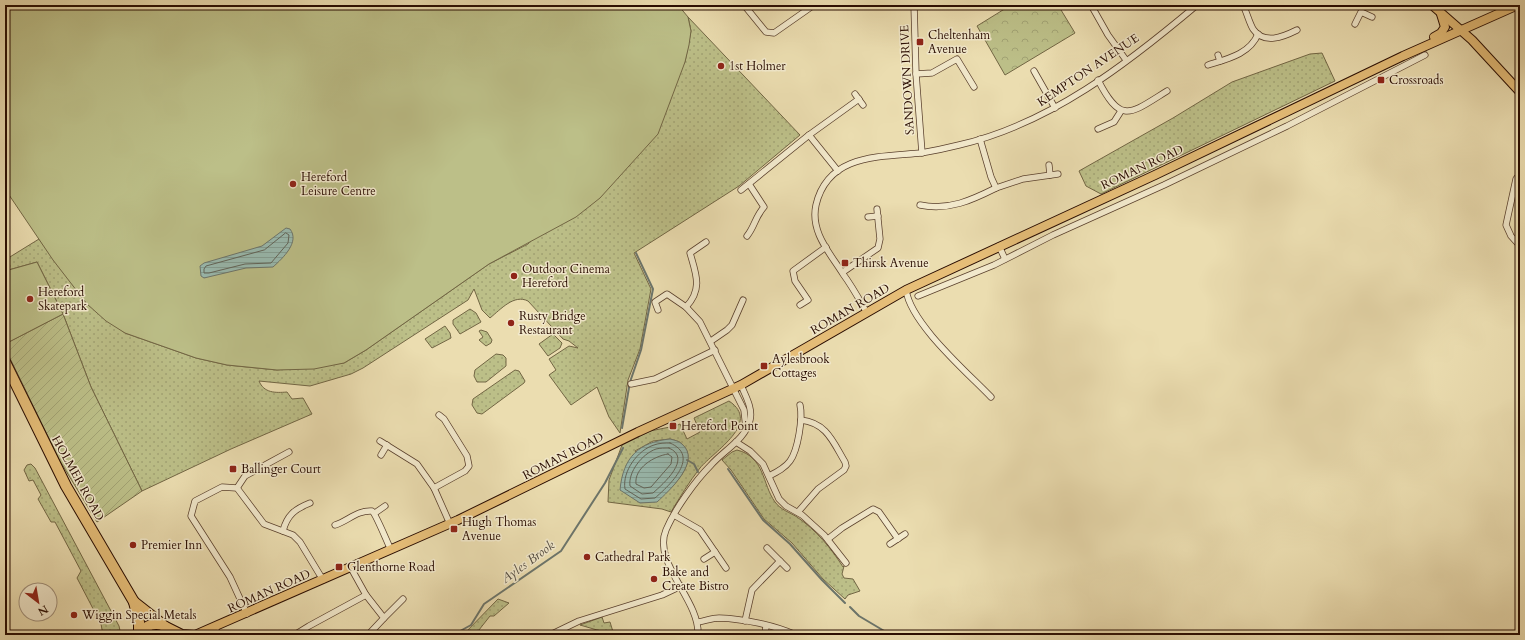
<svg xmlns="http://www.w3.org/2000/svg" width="1525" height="640" viewBox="0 0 1525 640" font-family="Cardo,serif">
	<defs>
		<pattern id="grass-dots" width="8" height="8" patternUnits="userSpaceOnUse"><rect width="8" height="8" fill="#bcbf88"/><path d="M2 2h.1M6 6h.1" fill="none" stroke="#a2a374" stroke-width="1.8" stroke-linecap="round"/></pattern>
		<pattern id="park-crowns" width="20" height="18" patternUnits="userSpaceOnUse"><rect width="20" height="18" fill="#bcbf88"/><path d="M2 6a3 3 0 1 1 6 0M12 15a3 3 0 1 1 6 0" fill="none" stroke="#a2a374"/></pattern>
		<pattern id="garden-furrows" width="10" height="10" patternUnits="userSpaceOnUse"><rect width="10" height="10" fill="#bcbf88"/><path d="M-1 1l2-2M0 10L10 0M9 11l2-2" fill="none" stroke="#a2a374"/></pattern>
		<pattern id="water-rules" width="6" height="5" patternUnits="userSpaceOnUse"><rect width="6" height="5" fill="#99bbb1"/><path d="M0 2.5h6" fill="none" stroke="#84a096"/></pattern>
	</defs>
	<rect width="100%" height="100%" fill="#ebddb0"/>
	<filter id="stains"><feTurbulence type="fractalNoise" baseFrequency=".005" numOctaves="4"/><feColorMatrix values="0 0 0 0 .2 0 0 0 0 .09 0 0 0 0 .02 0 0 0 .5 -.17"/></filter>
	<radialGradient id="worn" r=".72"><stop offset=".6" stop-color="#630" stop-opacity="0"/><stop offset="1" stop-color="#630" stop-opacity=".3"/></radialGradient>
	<g fill="url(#grass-dots)" stroke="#726644" fill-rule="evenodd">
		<path d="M688 17 800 135 739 186 634 253 651 289 640 349 628 380 620 433 609 417 597 387 571 405 549 375 556 370 549 359 569 346 578 348 569 341 563 339 528 301C514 294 501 309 490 318L482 310 474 289 468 300 363 368 351 374 310 386 259 381C264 393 275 393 287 392L292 399 303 398 312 414 231 449 142 491 91 387 63 314 37 262 5 271V260L39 239 87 304 125 333 196 358 227 365 277 370 344 363 366 350 489 264 528 244 685 62 691 31Z"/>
		<polygon points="1322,53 1335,81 1101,194 1086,186 1079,171 1173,118 1232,82 1310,54"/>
		<polygon points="470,309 476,313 481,322 460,334 453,324 453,320"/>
		<polygon points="445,326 450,333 451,338 432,348 425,339"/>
		<polygon points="481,330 487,332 492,340 491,343 486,346 479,340 483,337 479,331"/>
		<polygon points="553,334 562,343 560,348 548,356 539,344"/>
		<polygon points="496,354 503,355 506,358 506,366 486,382 477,382 474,376 475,370"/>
		<polygon points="515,370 519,371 525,381 524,383 482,414 477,413 472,405 473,399"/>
		<path d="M729 401C762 423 714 451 700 468 689 482 680 497 671 512L662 509 608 502 609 480 622 445 650 431 670 427 671 428 680 424 687 439 700 432 694 418ZM670 439C674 440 679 441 682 444 698 459 678 481 667 492L635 451 653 441Z"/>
		<path d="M737 450C765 457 762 484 775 502 781 510 789 512 797 517 816 530 831 548 843 567L844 566 842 574 844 578 853 579 860 591 848 595 845 599 823 579 792 543 764 519 731 470 722 460 732 452Z"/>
		<polygon points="31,464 35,468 119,626 121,635 103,635 101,624 77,578 81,571 55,522 51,522 38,499 41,495 33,480 29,481 24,470 27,465"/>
		<polygon points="498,599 509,603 494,616 490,616 475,635 463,635"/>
		<polygon points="602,617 604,623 610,622 614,635 580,625"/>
	</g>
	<polygon fill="url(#park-crowns)" stroke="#726644" points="1011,5 1058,5 1075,33 1005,75 977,26"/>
	<polygon fill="url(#garden-furrows)" stroke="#726644" points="63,314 91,387 142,491 97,522 60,461 5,348 5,344"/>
	<g fill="#bcbf88" stroke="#726644">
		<polygon points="5,5 678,5 688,17 691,31 689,45 685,62 658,134 600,198 576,217 489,264 366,350 344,363 314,369 277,370 227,365 196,358 125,333 106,321 87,304 53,260 5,189"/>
		<polygon points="37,262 63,314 5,344 5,271"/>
	</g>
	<g fill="url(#water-rules)" stroke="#6c756b">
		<path d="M286 228 290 229C300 242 283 258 273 267L246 268 204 278 201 276 200 266 204 263 262 246Z"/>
		<path d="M670 439C674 440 679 441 682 444 702 461 669 491 657 502L640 503 620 490C623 457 639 442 670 439Z"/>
	</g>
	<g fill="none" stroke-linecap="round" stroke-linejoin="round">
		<g stroke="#616459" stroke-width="1">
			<polygon points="286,233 289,235 288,243 271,263 245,264 209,273 204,273 204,269 206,266 264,250"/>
			<path d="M670 443C701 456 670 485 655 498L641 499 625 489C622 471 638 450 654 445 659 443 665 443 670 443Z"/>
			<path d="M669 448C693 458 663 484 653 493L642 494 630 486C628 472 642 454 656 449 660 448 665 448 669 448Z"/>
			<path d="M668 454 672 457 671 464 651 487 644 488 636 484C634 468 654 456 668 454Z"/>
		</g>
		<g stroke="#6c756b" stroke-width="2">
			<polyline points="622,428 630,382 641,350 653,289 636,253"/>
			<polyline points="687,460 694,464 698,472"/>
			<polyline points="728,469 763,520 790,544 822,580 845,603"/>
			<polyline points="850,607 859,616 891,635"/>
			<polyline points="453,635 471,625 484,604 561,551 605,483 623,448"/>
		</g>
		<g stroke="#5a402d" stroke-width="7">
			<g id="street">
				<polyline points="744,5 766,32 774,33 814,5"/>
				<polyline points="914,5 916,74 922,153"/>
				<polyline points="1091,5 1108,35 1126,60"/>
				<path d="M1243 5C1247 13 1249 22 1253 29 1264 45 1283 37 1297 30"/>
				<polyline points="1355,24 1361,12 1372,17"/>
				<polyline points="1218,55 1220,61"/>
				<path d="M1208 65C1227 59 1250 54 1258 34"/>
				<polyline points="1034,71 1055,108"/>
				<polyline points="916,74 932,73 957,59 974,87"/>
				<path d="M1098 80C1121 125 1130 114 1167 91"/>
				<polyline points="855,94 863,105"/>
				<polyline points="1098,129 1114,122 1121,111"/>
				<polyline points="809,135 838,171"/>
				<polyline points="980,139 991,177 996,188 1023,179 1058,174"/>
				<polyline points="1049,165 1050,175"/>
				<polyline points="1520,174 1516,179 1506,225 1511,236 1520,246"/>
				<polyline points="741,190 809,135 859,99"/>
				<path d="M920 205C949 211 972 200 996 188"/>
				<polyline points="868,217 878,216"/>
				<path d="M747 236C755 226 755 217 764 207L749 184"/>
				<polyline points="999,246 1005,259"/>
				<polyline points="843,272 878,248 880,239 877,209"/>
				<path d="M906 290C911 324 967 372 991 397"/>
				<polyline points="918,296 994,265 1053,235 1164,185 1287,126 1425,55"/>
				<polyline points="800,305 808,300 795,281 793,271 826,247"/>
				<path d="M686 307C703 289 696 274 690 253L706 242"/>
				<polyline points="658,310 655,302 667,294 686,307 700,322 744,410 746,428"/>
				<path d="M867 313C859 299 852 286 843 274 830 253 810 232 816 205 828 154 879 157 921 153 933 151 947 148 959 145 1050 124 1127 64 1197 5"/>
				<polyline points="711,341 727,330 732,325 743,300"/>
				<polyline points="631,384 655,379 715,350"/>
				<polyline points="380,441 417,464 434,488 450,524"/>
				<polyline points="736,442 750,451 763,464 779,499 786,506 802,515 824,535 846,563"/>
				<polyline points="381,455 387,445"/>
				<path d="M769 476C777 472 785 468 790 461 798 450 803 418 800 405"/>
				<polyline points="237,488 245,476 289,452"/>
				<polyline points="434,488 465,471 469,466 467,456 444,419 439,415"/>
				<path d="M798 512 818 489 844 470 846 466 845 462C833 442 827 423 801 420"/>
				<polyline points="375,513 385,506"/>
				<polyline points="674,515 700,530 726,568"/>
				<path d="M335 525C348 521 357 510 372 511 376 514 387 542 391 550"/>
				<path d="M283 531C287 515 295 509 310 503"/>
				<polyline points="828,539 842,528 873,509 879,512 898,539"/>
				<polyline points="890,544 905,534"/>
				<polyline points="767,548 787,568"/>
				<polyline points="704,559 715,552"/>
				<polyline points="351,568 366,595 384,618 368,635"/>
				<polyline points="247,614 230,577 191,516 195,501 222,487 237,488 264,524 293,535 300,542 323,580"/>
				<polyline points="384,618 403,599"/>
				<polyline points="745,621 752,590 780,561"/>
				<path d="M698 622C705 621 712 618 719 618 744 619 774 625 796 635"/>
				<polyline points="215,628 218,635"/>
				<polyline points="296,634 309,626 366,595"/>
				<polyline points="550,635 579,621 662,595 681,586"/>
				<path d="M698 635C700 600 652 563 666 530 675 509 695 481 711 465 723 451 746 439 750 420 753 408 745 395 741 385"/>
				<polyline points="765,635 766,626"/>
			</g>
		</g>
		<g stroke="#290c01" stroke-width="10">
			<g id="primary">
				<polyline points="1432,5 1472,40 1520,92"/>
				<polyline points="1434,37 1441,33 1445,27 1441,14"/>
				<polyline points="166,626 182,634 196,635"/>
				<polyline points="195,635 458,520 638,432 741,385 906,290 1155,175 1403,56 1518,5"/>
			</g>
		</g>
		<g stroke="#290c01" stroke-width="12">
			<g id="highway">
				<polyline points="5,362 66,486 134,602 139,622 139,635"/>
				<polyline points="134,602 162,624"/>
				<path d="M140 635C147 621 165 620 172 635"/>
			</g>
		</g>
		<use href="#street" stroke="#f2e9cc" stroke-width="5.5"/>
		<use href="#primary" stroke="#e6be78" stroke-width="8"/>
		<use href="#highway" stroke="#e6be78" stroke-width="10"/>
	</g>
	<g fill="#8f2418" stroke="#f2e9cc" stroke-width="1.5">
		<rect x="916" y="38" width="8" height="8" rx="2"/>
		<circle cx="721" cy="66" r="4"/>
		<rect x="1377" y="76" width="8" height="8" rx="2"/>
		<circle cx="293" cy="184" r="4"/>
		<rect x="841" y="259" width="8" height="8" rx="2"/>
		<circle cx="514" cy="276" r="4"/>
		<circle cx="30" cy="299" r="4"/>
		<circle cx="511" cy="323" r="4"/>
		<rect x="760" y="362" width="8" height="8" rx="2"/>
		<rect x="669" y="422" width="8" height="8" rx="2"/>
		<rect x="229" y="465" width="8" height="8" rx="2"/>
		<rect x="450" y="525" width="8" height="8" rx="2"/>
		<circle cx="133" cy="545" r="4"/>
		<circle cx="587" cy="557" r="4"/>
		<rect x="335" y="563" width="8" height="8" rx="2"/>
		<circle cx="654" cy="579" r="4"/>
		<circle cx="74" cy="615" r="4"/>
	</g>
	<g text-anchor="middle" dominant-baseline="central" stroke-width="3" stroke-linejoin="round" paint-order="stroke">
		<g font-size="12" fill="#290c01" stroke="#f2e9cc" text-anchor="start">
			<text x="928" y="35">Cheltenham<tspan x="928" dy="14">Avenue</tspan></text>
			<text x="729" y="66">1st Holmer</text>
			<text x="1389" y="80">Crossroads</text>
			<text x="301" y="177">Hereford<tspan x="301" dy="14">Leisure Centre</tspan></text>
			<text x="853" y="263">Thirsk Avenue</text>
			<text x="522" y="269">Outdoor Cinema<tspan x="522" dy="14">Hereford</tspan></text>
			<text x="38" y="292">Hereford<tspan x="38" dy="14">Skatepark</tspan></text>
			<text x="519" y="316">Rusty Bridge<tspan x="519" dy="14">Restaurant</tspan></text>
			<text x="772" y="359">Aylesbrook<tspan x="772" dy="14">Cottages</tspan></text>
			<text x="681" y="426">Hereford Point</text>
			<text x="241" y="469">Ballinger Court</text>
			<text x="462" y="522">Hugh Thomas<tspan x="462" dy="14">Avenue</tspan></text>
			<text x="141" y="545">Premier Inn</text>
			<text x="595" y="557">Cathedral Park</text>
			<text x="347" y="567">Glenthorne Road</text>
			<text x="662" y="572">Bake and<tspan x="662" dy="14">Create Bistro</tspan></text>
			<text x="82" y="615">Wiggin Special Metals</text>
		</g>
		<g font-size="12" fill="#290c01" stroke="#f2e9cc">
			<text transform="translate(1088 70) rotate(-34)">KEMPTON AVENUE</text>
			<text transform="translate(907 80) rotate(-93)">SANDOWN DRIVE</text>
			<text transform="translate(1142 167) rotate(-25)">ROMAN ROAD</text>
			<text transform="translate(850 309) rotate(-30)">ROMAN ROAD</text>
			<text transform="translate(563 456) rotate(-27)">ROMAN ROAD</text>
			<text transform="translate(78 478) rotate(61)">HOLMER ROAD</text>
			<text transform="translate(269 591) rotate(-24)">ROMAN ROAD</text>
		</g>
		<g font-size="13" font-style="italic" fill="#50493f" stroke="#f2e9cc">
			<text transform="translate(528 562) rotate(-36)">Ayles Brook</text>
		</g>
	</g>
	<rect width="1525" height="640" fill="none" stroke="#ebddb0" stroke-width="20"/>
	<rect x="6" y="6" width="1513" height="628" fill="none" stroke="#290c01" stroke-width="2"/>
	<rect x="10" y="10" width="1505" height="620" fill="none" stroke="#290c01"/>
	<g transform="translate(38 602) rotate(149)"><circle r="19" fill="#f2e9cc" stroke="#a2917b"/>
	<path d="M0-3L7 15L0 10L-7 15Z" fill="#8f2418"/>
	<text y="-6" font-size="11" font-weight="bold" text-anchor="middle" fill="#290c01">N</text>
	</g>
	<rect width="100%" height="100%" filter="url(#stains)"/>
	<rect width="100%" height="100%" fill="url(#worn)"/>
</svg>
